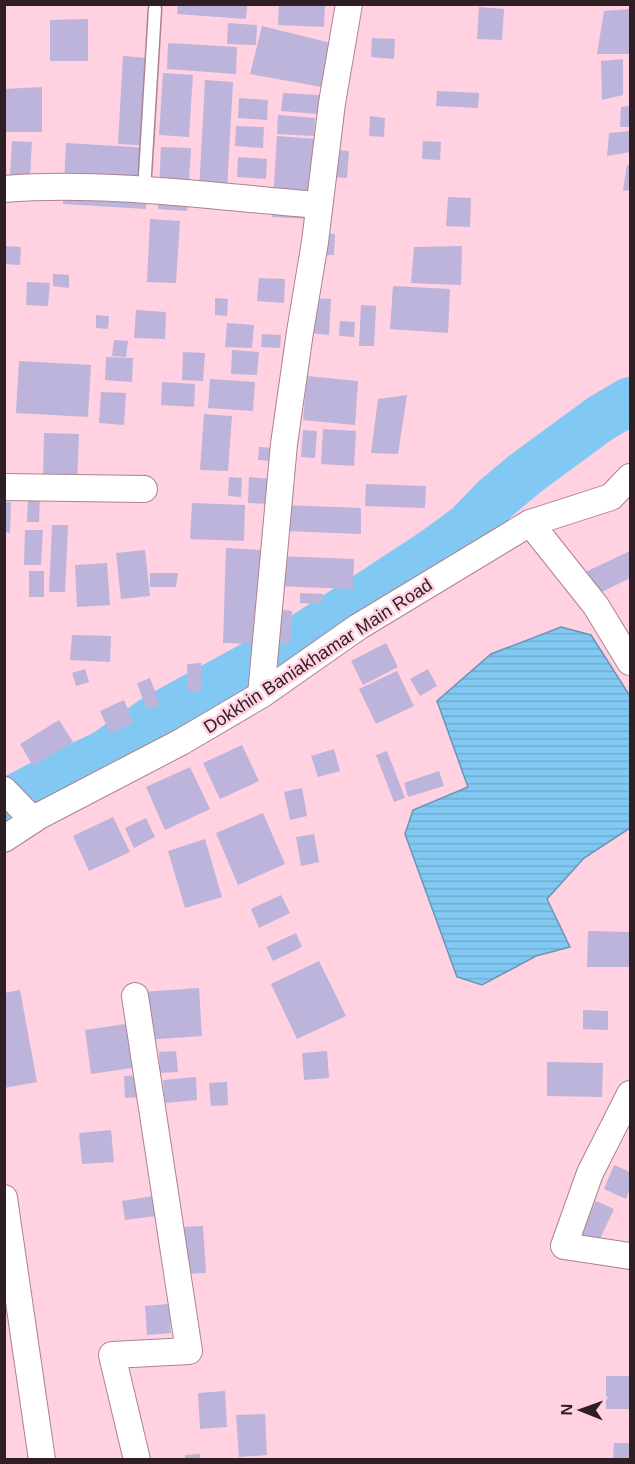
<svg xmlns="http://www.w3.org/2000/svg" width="635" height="1464" viewBox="0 0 635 1464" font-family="Helvetica,sans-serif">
	<defs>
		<pattern id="water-rules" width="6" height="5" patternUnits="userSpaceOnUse" patternTransform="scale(1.5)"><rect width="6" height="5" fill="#81c9f3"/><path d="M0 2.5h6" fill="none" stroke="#70acd0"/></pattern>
	</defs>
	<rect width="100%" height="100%" fill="#ffd1e1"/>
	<polygon fill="url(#water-rules)" stroke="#6896b5" stroke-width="1.5" points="561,627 591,635 630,696 630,828 584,858 547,899 570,947 536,956 482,985 457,977 405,834 413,810 468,787 437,701 491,654"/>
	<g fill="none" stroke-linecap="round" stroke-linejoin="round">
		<polyline stroke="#81c9f3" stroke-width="48" points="4,804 42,784 105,754 157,717 290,645 362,599 435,551 469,526 496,498 526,473 601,418 630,401"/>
	</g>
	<g fill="#bcb4db">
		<polygon points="178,4 247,4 246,19 177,14"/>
		<polygon points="279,4 325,4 324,27 278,25"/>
		<polygon points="479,7 504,9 502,40 477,39"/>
		<polygon points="630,9 630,54 597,54 604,11"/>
		<polygon points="88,19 88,61 50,61 50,20"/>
		<polygon points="228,23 257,25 256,45 227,44"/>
		<polygon points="262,26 339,45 327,88 250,74"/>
		<polygon points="372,38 395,39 394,59 371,57"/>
		<polygon points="168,43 237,47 236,74 167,69"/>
		<polygon points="123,56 159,59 154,146 118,144"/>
		<polygon points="623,59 623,95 602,100 601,61"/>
		<polygon points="163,73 193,75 189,137 159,135"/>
		<polygon points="205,80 233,82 226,209 198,208"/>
		<polygon points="42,87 42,132 4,132 4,89"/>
		<polygon points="437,91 479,93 478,108 436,106"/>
		<polygon points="283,93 320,95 319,114 281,111"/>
		<polygon points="239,98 268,100 267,120 238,118"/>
		<polygon points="630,106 630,127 620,127 621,107"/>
		<polygon points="278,115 315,118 314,136 277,134"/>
		<polygon points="370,116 385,118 384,137 369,136"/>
		<polygon points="236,126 264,127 263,148 235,146"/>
		<polygon points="630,131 630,152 607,156 609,133"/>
		<polygon points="277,136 316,139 311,219 272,217"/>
		<polygon points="12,141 32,142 30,176 10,175"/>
		<polygon points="423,141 441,142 440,160 422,159"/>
		<polygon points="66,143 149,148 146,209 63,204"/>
		<polygon points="161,147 191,148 187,211 158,209"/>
		<polygon points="335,150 349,151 347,178 333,177"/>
		<polygon points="238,157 267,159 266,179 237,177"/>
		<polygon points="627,165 630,165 630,190 623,191"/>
		<polygon points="448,197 471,198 470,227 446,226"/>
		<polygon points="150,219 180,221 176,283 147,282"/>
		<polygon points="321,233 335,234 334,255 320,255"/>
		<polygon points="4,246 21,247 20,265 4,264"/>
		<polygon points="462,246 461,285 411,283 414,247"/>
		<polygon points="53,274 69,275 69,288 53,286"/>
		<polygon points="259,278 285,279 284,303 257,301"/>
		<polygon points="27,282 50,283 48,306 26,305"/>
		<polygon points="393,286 450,289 448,333 390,329"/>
		<polygon points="215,298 228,299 227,316 215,315"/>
		<polygon points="311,298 331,299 329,335 309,333"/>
		<polygon points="361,305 376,306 374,346 359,346"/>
		<polygon points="136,310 166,312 165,339 134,338"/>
		<polygon points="96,315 109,316 108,329 96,328"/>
		<polygon points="340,321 355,322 354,337 339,336"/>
		<polygon points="227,323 254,325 252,348 225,347"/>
		<polygon points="262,334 281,335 280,348 261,347"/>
		<polygon points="114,340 128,341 126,357 112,356"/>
		<polygon points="232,350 259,352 257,375 231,374"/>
		<polygon points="183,352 205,353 203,381 182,380"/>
		<polygon points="106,357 133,358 132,382 105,380"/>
		<polygon points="19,361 91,365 88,417 16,413"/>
		<polygon points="307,376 358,381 355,425 303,420"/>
		<polygon points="210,379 255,382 253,411 208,408"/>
		<polygon points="162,382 195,384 194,407 161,405"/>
		<polygon points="101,392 126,393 124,425 99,423"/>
		<polygon points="407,395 398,454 371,453 378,399"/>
		<polygon points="204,414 232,416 228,471 200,470"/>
		<polygon points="323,429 356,431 354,466 321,464"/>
		<polygon points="303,430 317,431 315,458 301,457"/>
		<polygon points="44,433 79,434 77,483 43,482"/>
		<polygon points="259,447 276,448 275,461 258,460"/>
		<polygon points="229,477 242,478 241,497 228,496"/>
		<polygon points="249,477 271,479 270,504 248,503"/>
		<polygon points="366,484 426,486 425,508 365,506"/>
		<polygon points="28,495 40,496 39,522 27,522"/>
		<polygon points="4,502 11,502 10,533 4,532"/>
		<polygon points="192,503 245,505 244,541 190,539"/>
		<polygon points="285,505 361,508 361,534 284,531"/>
		<polygon points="52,525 68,525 65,592 49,592"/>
		<polygon points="25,530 43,530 41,565 24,565"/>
		<polygon points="226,548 261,550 257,644 223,643"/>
		<polygon points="145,550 150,596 121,599 116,553"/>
		<polygon points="630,551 630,578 590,598 579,575"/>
		<polygon points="279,556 354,559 353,589 278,586"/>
		<polygon points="107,563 110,605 77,607 75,565"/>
		<rect x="29" y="571" width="15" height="26"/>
		<polygon points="150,573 178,573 176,587 150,587"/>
		<polygon points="300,593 323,594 322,604 300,603"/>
		<polygon points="271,609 292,611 290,644 269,643"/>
		<polygon points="72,635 111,636 110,662 70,660"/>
		<polygon points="386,643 398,667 363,685 351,661"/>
		<polygon points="201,663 202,692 188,692 187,664"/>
		<polygon points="85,669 89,682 76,686 72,673"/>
		<polygon points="428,669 437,686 420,696 410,679"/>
		<polygon points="397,671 414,706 376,724 359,689"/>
		<polygon points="150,678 160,705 147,710 137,683"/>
		<polygon points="124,700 134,723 110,733 100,711"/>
		<polygon points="59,720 73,742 33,766 20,744"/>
		<polygon points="242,745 259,781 220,799 203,763"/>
		<polygon points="334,749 340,771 318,777 311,756"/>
		<polygon points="387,751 405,798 394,802 376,755"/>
		<polygon points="190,767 210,809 165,830 146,787"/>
		<polygon points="439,771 444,786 408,797 404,783"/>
		<polygon points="302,788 307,816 290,820 284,792"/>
		<polygon points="263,813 285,864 238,885 216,833"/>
		<polygon points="113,817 130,852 89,871 73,836"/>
		<polygon points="146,818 155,837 134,848 125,828"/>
		<polygon points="314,834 319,862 301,866 296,837"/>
		<polygon points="205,839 222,897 185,908 168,851"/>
		<polygon points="281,895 290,913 259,928 251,909"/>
		<polygon points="588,931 630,932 630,967 587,967"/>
		<polygon points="296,933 302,947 273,961 266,947"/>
		<polygon points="319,961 346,1016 297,1039 271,984"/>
		<polygon points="199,988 202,1036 145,1040 142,992"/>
		<polygon points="20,990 37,1082 4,1088 4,993"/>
		<polygon points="583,1010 608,1011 608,1030 583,1029"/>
		<polygon points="139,1022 145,1066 91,1074 85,1030"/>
		<polygon points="176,1051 178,1072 160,1073 159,1052"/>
		<polygon points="327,1051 329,1078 304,1080 302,1053"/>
		<polygon points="547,1062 603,1063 602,1097 547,1096"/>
		<polygon points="146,1075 147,1097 125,1098 124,1076"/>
		<polygon points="196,1077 197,1100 165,1103 163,1080"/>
		<polygon points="227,1082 228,1105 211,1106 209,1083"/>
		<polygon points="111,1130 114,1162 82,1164 79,1133"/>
		<polygon points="614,1165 630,1172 630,1188 626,1199 604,1189"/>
		<polygon points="154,1196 157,1216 125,1220 122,1201"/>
		<polygon points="596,1201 614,1209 597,1245 579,1236"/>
		<polygon points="203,1226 206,1273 185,1274 182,1227"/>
		<polygon points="169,1304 171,1333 147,1335 145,1306"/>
		<rect x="606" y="1376" width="24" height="33"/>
		<polygon points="225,1391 227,1427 200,1429 198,1393"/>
		<polygon points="265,1414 267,1455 239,1457 236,1415"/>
		<polygon points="614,1443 630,1443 630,1460 613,1460"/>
		<polygon points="200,1454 200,1460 185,1460 185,1455"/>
	</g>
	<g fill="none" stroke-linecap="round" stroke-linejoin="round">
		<g stroke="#ac8291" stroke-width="15">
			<polyline id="lane" points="144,191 155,9"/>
		</g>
		<g stroke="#ac8291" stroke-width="28">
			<g id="street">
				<path d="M4 189C108 181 216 197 319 205"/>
				<polyline points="4,487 144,489"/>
				<polyline points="530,523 596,606 630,662"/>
				<polyline points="261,695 284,444 300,332 315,242 332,103 349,4"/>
				<polyline points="4,790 33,820"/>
				<polyline points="4,839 39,816 181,742 261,695 358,627 530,523 611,497 630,477"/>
				<polyline points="135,996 189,1351 112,1355 137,1460"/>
				<polyline points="630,1094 590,1173 564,1246 630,1256"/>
				<polyline points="4,1198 42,1460"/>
			</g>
		</g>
		<use href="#lane" stroke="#fff" stroke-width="12"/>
		<use href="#street" stroke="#fff" stroke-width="26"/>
	</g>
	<g text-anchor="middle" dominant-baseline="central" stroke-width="5" stroke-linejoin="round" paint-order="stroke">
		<g font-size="18" fill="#2f1f25" stroke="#ffd1e1">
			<text transform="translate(318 656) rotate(-33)">Dokkhin Baniakhamar Main Road</text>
		</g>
	</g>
	<rect width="635" height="1464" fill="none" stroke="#2f1f25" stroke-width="12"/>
	<g transform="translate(581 1410) rotate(271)" stroke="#ffd1e1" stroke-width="4.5" paint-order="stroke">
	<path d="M0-4.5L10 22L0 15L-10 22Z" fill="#2f1f25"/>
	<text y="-9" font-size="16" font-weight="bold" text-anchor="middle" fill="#2f1f25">N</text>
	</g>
</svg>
